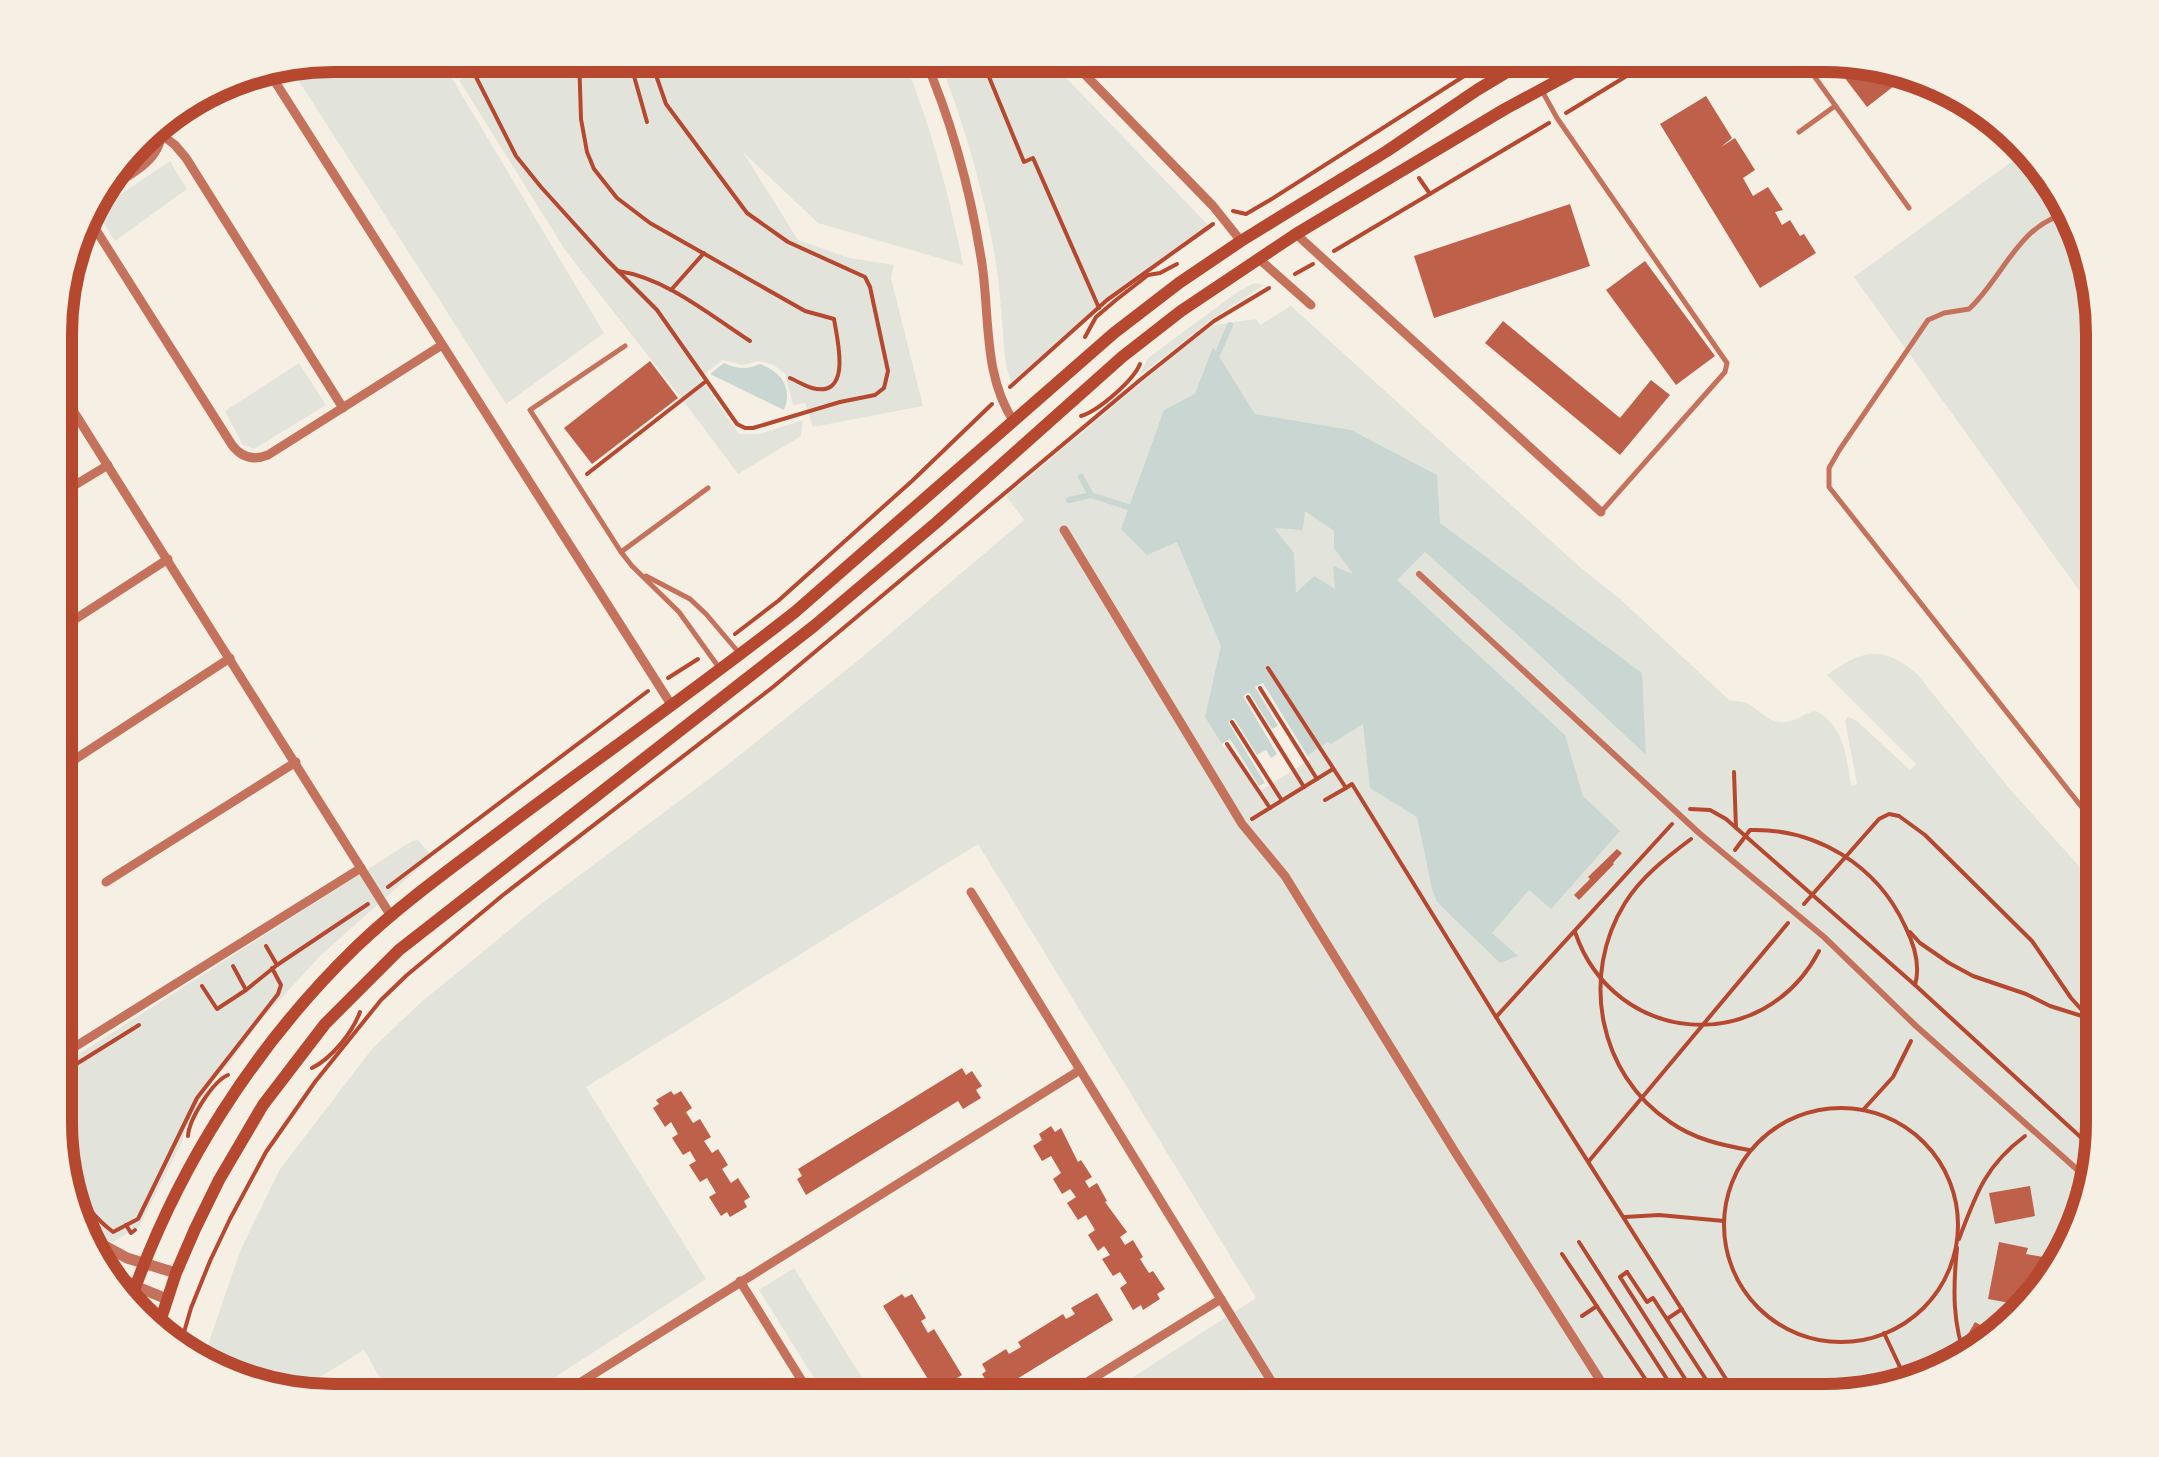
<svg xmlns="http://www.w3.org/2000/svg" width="2159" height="1457" viewBox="0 0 2159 1457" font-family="Signika,sans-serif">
	<rect width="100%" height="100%" fill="#f6efe4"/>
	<g fill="#e2e4dc">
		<polygon points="335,55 438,55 604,333 506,404 288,64"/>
		<path d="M491 55H902C930 123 949 193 963 265L818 223 743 152 798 240 849 258 894 265 891 278 923 406 813 427 805 403 793 405 785 374 774 365 759 361 743 365 722 360 700 378 739 434H760L803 420 801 436 738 474 682 399 565 250 459 80 487 64Z"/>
		<path d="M937 55H1044L1212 229 1117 289 1016 383 1011 382 1006 366C1002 330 1001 293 995 257 983 188 963 120 937 55Z"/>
		<polygon points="2026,151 2067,195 2103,317 2103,609 2096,614 1854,277"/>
		<polygon points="170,161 187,189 115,241 96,211"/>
		<polygon points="1254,283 1264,285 1213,318 1139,376 1148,358 1236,293"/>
		<path d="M1291 306 1581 568 1620 599 1729 700C1733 701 1742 701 1746 703 1760 709 1767 723 1784 722 1796 722 1804 713 1816 711 1844 725 1847 758 1851 786L1857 784 1845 721 1848 717 1857 721 1910 770 1916 764 1827 675C1862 650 1882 644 1917 674L2009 788 2103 893V1140L2057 1278 1964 1365 1842 1401 1577 1402 1565 1383 1535 1402H1094L1256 1298 978 844 586 1087 706 1279 517 1402H394L364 1350 297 1391 202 1362 241 1249 280 1169 372 1049 419 1004 541 904 721 770 860 659 1024 520 1006 496 1182 349 1214 325 1256 319 1260 325Z"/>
		<polygon points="299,363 326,405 254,449 243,445 225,411"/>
		<polygon points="418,840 430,854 429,859 321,955 262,1019 228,1065 217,1074 186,1126 182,1142 139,1227 113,1242 104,1239 76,1212 57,1158 57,1068 412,841"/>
		<polygon points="794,1268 877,1402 829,1402 759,1290"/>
	</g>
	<g fill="#c9d6d2" fill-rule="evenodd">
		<path d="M1213 347 1255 414 1351 430 1437 475 1440 523 1642 673 1646 755 1532 648 1425 552 1397 580 1565 735 1583 796 1620 831 1551 909 1529 890 1492 933 1518 956 1500 963 1437 902 1432 889 1417 817 1370 788 1363 724 1331 744 1328 742 1259 787 1230 739 1222 744 1205 717 1221 646 1177 542 1147 555 1121 529 1164 410 1195 394ZM1305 511 1334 531V548L1353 574 1333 566 1335 589 1314 576 1296 593 1294 553 1274 528 1303 530Z"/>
		<path d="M724 363C738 369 746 370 760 364 781 372 793 387 784 410L710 374Z"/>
	</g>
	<polygon fill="#f6efe4" points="1263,683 1310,760 1258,792 1255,789 1228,746 1224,748 1222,744 1230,739 1259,786 1265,783 1228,722 1234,718 1257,755 1266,750 1271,758 1277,754 1243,696 1249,692 1272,729 1278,726 1255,687"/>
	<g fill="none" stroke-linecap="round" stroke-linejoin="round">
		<g stroke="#c9d6d2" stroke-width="6">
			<polyline points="1218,353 1230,325"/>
			<polyline points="1081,477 1091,495"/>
			<polyline points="1069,500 1091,495 1128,507"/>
		</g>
	</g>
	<g fill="#bf614a">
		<polygon points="1828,56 1903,79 1867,107"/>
		<polygon points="1706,96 1732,138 1721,147 1735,138 1755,170 1743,178 1753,196 1768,187 1783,210 1775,212 1782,225 1790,220 1800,236 1804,234 1816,253 1760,288 1660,124"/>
		<polygon points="1570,204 1590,266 1434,318 1414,256"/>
		<polygon points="1645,261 1715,356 1676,385 1606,290"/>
		<polygon points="1503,321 1620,418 1651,380 1670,395 1620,455 1485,343"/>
		<polygon points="650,361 678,398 592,464 564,428"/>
		<polygon points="1617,849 1622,853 1613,863 1614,864 1579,900 1574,895 1590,879 1588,877"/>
		<polygon points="962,1068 966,1075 972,1071 982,1086 976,1090 981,1098 963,1109 958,1101 806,1195 797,1179 802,1176 798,1169"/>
		<polygon points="671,1091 674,1095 681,1091 692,1108 686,1112 693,1123 700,1119 711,1137 704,1141 712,1153 718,1149 728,1165 722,1169 731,1183 738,1178 750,1197 744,1201 747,1207 730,1217 727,1212 721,1216 709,1197 716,1193 707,1178 700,1182 689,1165 696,1161 690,1151 683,1155 672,1138 678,1134 671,1122 665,1127 653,1108 659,1104 656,1100"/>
		<polygon points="1051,1126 1055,1132 1061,1128 1078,1162 1081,1160 1092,1177 1085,1181 1089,1188 1097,1183 1107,1201 1105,1202 1127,1232 1120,1237 1125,1245 1133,1240 1143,1257 1140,1259 1149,1273 1153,1271 1165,1289 1157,1294 1160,1299 1143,1310 1141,1305 1133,1310 1120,1288 1127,1283 1120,1272 1113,1276 1102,1259 1110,1255 1104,1246 1098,1251 1088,1235 1095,1230 1086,1215 1078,1220 1067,1203 1076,1197 1070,1189 1062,1194 1053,1179 1061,1173 1051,1156 1042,1161 1033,1146 1042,1140 1039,1134"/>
		<polygon points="2030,1186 2035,1216 1995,1224 1989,1193"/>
		<polygon points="1999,1242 2028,1248 2026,1254 2049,1258 2043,1290 2031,1302 2018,1299 2016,1304 1988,1299"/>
		<polygon points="1097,1293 1113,1320 994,1393 982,1374 986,1371 982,1364 1006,1349 1009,1354 1021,1347 1018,1342 1063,1314 1066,1319 1075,1314 1071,1308"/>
		<polygon points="902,1294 905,1298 912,1294 926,1318 921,1321 928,1333 934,1329 962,1375 957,1378 962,1387 967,1383 979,1402 942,1402 883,1306"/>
		<polygon points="1975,1322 1996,1334 1980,1350 1964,1341"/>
	</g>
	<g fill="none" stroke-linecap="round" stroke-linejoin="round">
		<g stroke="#b5482f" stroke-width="4">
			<polyline points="494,55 484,70 476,77 516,156 541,187 607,260 657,310 737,424 745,428 753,428 840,402 875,395 884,388 888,371 870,287 865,277 788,242 747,213 666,104 649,55"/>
			<path d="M579 55 581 119 587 152 594 169 617 198 650 223 805 311 834 319C837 338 853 399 812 388 805 386 797 381 790 378"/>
			<polyline points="628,55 647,122"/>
			<polyline points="980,55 1024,162 1033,158 1099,308"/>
			<polyline points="1566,113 1661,55"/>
			<polyline points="1419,178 1430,194"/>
			<polyline points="1233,211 1246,214 1270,200 1497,55"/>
			<polyline points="1334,251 1549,123"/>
			<path d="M618 271C666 278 710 315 750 341"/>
			<polyline points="1295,274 1313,264"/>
			<polyline points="671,290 704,253"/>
			<polyline points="1085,337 1096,317 1116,300 1148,275 1160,273 1177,264"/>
			<polyline points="1010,387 1107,300 1213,224"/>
			<path d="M1081 416C1098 411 1133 381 1140 364"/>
			<polyline points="587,474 705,382"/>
			<polyline points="735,634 778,601 912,481 992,404"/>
			<polyline points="1268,668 1346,788 1352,784 1496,1017 1740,1401"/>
			<polyline points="668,678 698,659"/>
			<polyline points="1260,688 1317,779"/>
			<polyline points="1248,697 1304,787"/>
			<polyline points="1232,722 1281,799"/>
			<polyline points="1227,744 1270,808"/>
			<polyline points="1734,772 1736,828"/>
			<polyline points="1325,800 1346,788"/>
			<polyline points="1690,809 1710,810 1726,819 1915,985 2099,1154"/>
			<polyline points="1252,819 1333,769"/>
			<path d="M1691 839C1667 857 1641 877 1625 903 1580 975 1598 1074 1670 1122 1694 1139 1721 1145 1749 1150"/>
			<path d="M1735 850 1750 830C1816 828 1877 865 1905 926 1914 944 1921 965 1915 985"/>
			<polyline points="388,887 648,691"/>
			<polyline points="1804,904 1879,819 1889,814 1899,816 1925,835 2032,941 2071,998 2089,1018 2103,1026"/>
			<path d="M1575 932C1614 1046 1763 1058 1819 951"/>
			<polyline points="1910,932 1920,943 1949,963 1973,976 2026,994 2050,1006 2088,1018"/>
			<polyline points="277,965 368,904"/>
			<polyline points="233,966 246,990"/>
			<polyline points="202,986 217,1009 246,990 277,965 266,946"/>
			<polyline points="1496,1017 1672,824"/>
			<path d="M312 1068C332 1058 352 1033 360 1012"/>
			<polyline points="57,1076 139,1025"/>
			<circle cx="1841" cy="1225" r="117"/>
			<polyline points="1863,1110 1893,1077 1911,1041"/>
			<path d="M188 1136C189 1119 213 1081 228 1075"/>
			<polyline points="1589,1161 1788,923"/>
			<path d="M61 1169C77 1192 90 1215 113 1232L138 1219 197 1098 278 994 281 985 272 968"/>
			<polyline points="1625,1217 1659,1215 1724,1221"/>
			<polyline points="126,1225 131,1233 135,1230"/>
			<path d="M1959 1239C1976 1194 1985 1166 2025 1136"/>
			<polyline points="1579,1242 1681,1401"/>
			<path d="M1957 1248C1953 1288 1952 1324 1967 1362"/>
			<polyline points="1562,1254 1660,1401"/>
			<polyline points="1627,1272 1647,1302 1653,1298 1720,1401"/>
			<polyline points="1627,1272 1620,1277 1698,1399 1693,1401"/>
			<polyline points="1582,1316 1597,1306"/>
			<polyline points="1667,1319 1682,1309"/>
			<polyline points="1884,1333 1907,1382"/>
			<polyline points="178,1353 191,1308 210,1261 230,1219 266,1152 315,1082 381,1000 407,975 503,895 773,687 1140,380 1214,321 1269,288"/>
			<polyline points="1663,1401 1676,1393"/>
		</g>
		<g stroke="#c5725c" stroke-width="5">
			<polyline points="1799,55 1909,208"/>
			<polyline points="1541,89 1557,118 1727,363 1725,372 1601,512"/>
			<polyline points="1799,132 1835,106"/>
			<path d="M2072 213C2020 220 2003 278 1969 309L1944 313 1928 320 1840 449 1829 468V487L2103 834"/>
			<polyline points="625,346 530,410 621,552 632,566 679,612 720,669"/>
			<polyline points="621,552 708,488"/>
			<polyline points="646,576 690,599 706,614 740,654"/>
		</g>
		<polyline stroke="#c5725c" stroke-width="6" points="1419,574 1699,833 1824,937 1916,1026 2090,1181"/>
		<g stroke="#c5725c" stroke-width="9">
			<path d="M923 55C952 121 971 193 982 264 990 317 983 376 1014 422"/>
			<polyline points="1066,55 1213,206 1241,241"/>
			<polyline points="267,69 672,706"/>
			<polyline points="162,135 175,145 186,158 343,408"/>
			<path d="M96 195C122 178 175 158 157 120"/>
			<path d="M84 211 232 445C241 457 253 461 268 455L442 345"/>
			<polyline points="1296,234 1601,512"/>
			<polyline points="1258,258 1311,305"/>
			<polyline points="57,385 391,916"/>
			<polyline points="57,496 108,465"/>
			<polyline points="1064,530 1242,824 1285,876 1455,1152 1614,1402"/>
			<polyline points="57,631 168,559"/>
			<polyline points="57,771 230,658"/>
			<polyline points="106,882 296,762"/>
			<polyline points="971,892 1284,1402"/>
			<polyline points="57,1058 361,868"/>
			<polyline points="740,1281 815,1402"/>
			<polyline points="549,1402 1080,1070"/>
			<polyline points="1055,1402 1221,1299"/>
		</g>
		<g stroke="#c5725c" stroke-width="11">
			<polyline points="83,1234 127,1258 176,1273"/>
			<polyline points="92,1260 135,1286 167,1299"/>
		</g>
		<g stroke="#b5482f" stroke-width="12">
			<polyline points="98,1265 101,1271"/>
			<path d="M130 1302C176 1169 255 1045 356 947 403 902 457 864 510 824 605 753 702 685 795 612L1114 333 1179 283 1241 241 1387 151 1477 90 1535 55"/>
			<polyline points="157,1331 176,1273 195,1229 219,1180 263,1105 325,1024 399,950 814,626 937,522 1122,357 1181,311 1296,234 1505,109 1605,55"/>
		</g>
	</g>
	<path d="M0 0H2159V1457H0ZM334 72H1824A262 262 0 0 1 2086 334V1122A262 262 0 0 1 1824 1384H334A262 262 0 0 1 72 1122V334A262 262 0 0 1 334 72Z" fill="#f6efe4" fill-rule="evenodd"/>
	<path fill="none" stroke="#b5482f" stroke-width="12" d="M334 72H1824A262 262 0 0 1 2086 334V1122A262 262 0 0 1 1824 1384H334A262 262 0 0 1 72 1122V334A262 262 0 0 1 334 72Z"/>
</svg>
